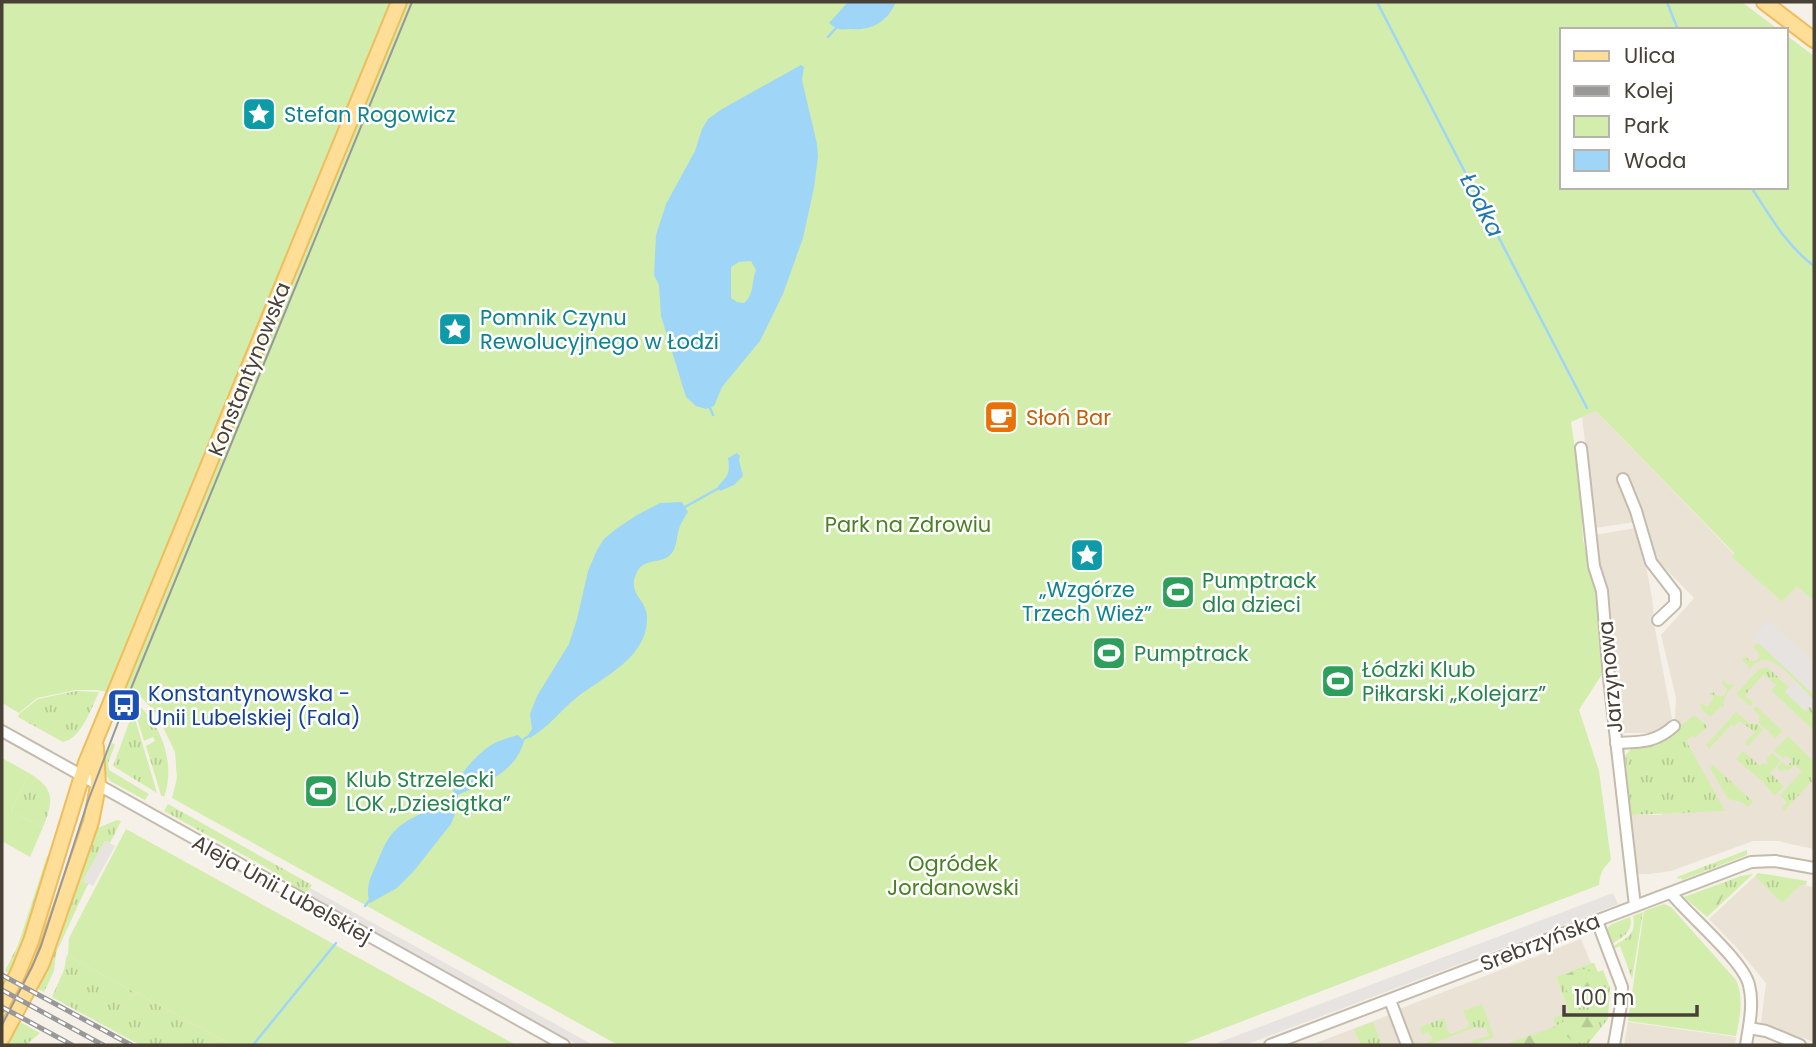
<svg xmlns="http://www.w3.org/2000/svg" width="1816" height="1047" viewBox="0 0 1816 1047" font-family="Poppins,sans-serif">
	<defs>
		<pattern id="grass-tufts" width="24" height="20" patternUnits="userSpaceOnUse" patternTransform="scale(1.75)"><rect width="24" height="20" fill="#d3edad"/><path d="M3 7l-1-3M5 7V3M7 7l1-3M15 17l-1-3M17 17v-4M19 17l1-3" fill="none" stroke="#b7cc95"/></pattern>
		<pattern id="forest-firs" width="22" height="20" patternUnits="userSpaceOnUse" patternTransform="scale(1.75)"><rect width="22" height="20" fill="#d3edad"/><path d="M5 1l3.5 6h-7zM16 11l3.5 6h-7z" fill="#b7cc95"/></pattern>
	</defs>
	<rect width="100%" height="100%" fill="#f5f1e8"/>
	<g fill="#eae3d5">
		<polygon points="1596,411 1734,554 1732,556 1782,602 1797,585 1814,601 1814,849 1781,842 1781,841 1753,841 1671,871 1650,874 1635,874 1631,815 1662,815 1674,732 1676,698 1661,635 1694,598 1654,557 1644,517 1626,473 1621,476 1635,522 1595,528 1582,417"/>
		<polygon points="1636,528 1640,536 1652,597 1655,629 1672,718 1657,733 1655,730 1651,733 1624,733 1619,727 1606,589 1599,565 1594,535"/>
		<polygon points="1755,876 1814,887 1814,1042 1761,1023 1766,983 1736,947 1709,919"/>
		<polygon points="1581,939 1591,963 1556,977 1569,1012 1556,1027 1510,1045 1413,1045 1399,1009"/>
		<polygon points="1389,1015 1401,1045 1311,1045"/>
		<polygon points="1628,1022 1736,1037 1735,1045 1624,1045"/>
	</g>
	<g fill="url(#grass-tufts)">
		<path d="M1756 644H1761L1814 695V700C1805 691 1779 661 1767 660 1759 659 1753 665 1748 670V666L1742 659 1745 656 1750 661H1756L1760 656 1758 652 1753 647Z"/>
		<polygon points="1767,667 1789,687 1785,692 1806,711 1810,706 1814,710 1814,731 1771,690 1776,685 1764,674 1745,695 1753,703 1750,706 1736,694 1759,669"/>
		<path d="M1723 680 1728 685 1735 684C1727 692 1723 697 1724 708L1721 706 1710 717 1703 711 1700 705 1701 703 1707 707 1714 698 1710 694 1712 691 1717 696H1724L1727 689 1721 682Z"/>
		<path d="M76 691 99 692C92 707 81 739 63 742L18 717 19 714 38 699Z"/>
		<path d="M136 703C162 724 176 765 164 797L161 795 146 746 155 741 153 737 144 741 134 708Z"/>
		<polygon points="1756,706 1782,731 1775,738 1759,723 1759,715 1753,709"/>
		<polygon points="133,712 157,793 113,766"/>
		<polygon points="1736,712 1750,724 1757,724 1763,730 1748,746 1745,743 1755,732 1739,721 1734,726 1731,725 1709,749 1706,745"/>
		<polygon points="1694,715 1708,726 1695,738 1692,736 1686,741 1725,811 1631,815 1625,756 1631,749 1658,745"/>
		<polygon points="1788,736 1814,762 1814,779 1784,811 1782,808 1787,802 1780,795 1802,771 1795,765 1788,771 1785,769 1782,772 1777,768 1782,762 1787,766 1792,761 1786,755 1783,758 1774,751"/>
		<path d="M112 743 115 745 108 763 109 770 149 794 145 800 110 781C99 766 106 758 112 743Z"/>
		<polygon points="1743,751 1760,766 1763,763 1766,765 1768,762 1766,760 1772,753 1781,761 1770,773 1784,786 1775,796 1762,781 1736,759"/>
		<polygon points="1713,765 1753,802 1748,807 1741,802 1728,799 1710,768"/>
		<path d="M29 773C56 789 53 802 43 827L11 811Z"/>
		<polygon points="168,804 312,885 306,894 267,868 164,811"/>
		<polygon points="117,820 121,821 110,843 105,841 83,881 88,884 56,953 54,971 44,992 38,989 58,945 95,829"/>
		<polygon points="1747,850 1747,855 1682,880 1681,878 1678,879 1677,877"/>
		<polygon points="47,856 50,856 49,863 30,928 11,974 5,971 18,945"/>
		<polygon points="1758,873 1807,881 1806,885 1801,885 1782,903 1755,876"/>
		<polygon points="1753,874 1707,917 1684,897 1741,876"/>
		<path d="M1643 912 1632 979 1620 946 1613 949 1612 947C1626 938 1637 935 1633 916Z"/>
		<path d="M1630 917C1634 932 1622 937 1611 945L1606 929 1612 924Z"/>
		<polygon points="67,954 68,956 232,1045 140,1045 52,997 64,970"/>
		<polygon points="1591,963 1594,963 1598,972 1603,970 1610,988 1608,1019 1587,1045 1510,1045 1556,1027 1553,1018 1569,1012 1556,977"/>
		<polygon points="1482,1004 1494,1037 1473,1045 1471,1041 1489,1036 1486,1027 1479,1029 1478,1026 1428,1045 1420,1045 1431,1041 1432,1038 1428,1032 1422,1034 1420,1027 1444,1018 1448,1032 1451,1034 1468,1027 1469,1024 1463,1011"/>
		<polygon points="20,1022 40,1033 26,1045 7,1045"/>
		<polygon points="1373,1022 1382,1045 1361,1045 1354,1029"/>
	</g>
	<g fill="url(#forest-firs)">
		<polygon points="1711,889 1719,889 1723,895 1719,904 1705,913 1695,903 1694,897"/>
		<polygon points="1588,969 1591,978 1604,992 1601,1004 1585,1004 1572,999 1562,983 1565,975 1576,970"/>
		<polygon points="1573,1017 1591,1017 1597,1024 1584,1043 1574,1042 1561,1032 1557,1036 1557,1041 1563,1045 1509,1045 1511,1042 1551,1028"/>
	</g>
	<g fill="#d3edad">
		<path d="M2 2H1742L1779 30H1562V187H1786V35L1814 56V601L1797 586 1782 602 1732 557 1734 553 1596 411 1571 422 1581 489 1583 540 1595 591 1604 671 1579 710 1599 771 1611 860C1603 868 1600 873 1599 885L1180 1045H618L172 798 177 778 175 752 156 713 142 698 97 690H76L37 698 19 713 2 703Z"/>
		<polygon points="2,758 29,773 11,811 43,827 30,857 2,841"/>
		<polygon points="126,829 516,1045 232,1045 68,956 69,938"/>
		<path d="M1664 904 1671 907 1736 980C1744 997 1740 1018 1736 1036L1628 1021 1644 911Z"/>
	</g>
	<g fill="#e6e3e0">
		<polygon points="1768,620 1814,663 1814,695 1752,637"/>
		<polygon points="1795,681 1814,700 1814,710 1810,707 1805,711 1785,692"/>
		<polygon points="105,841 115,846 93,886 83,881"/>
		<polygon points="310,888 501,994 593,1045 578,1045 306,894"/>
		<polygon points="1613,893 1618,904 1436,973 1245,1045 1212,1045"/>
	</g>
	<g fill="#9fd6f7" fill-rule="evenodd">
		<path d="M848 2H896C887 22 872 31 850 29 846 29 842 30 839 29 835 28 832 25 829 23Z"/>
		<path d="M801 65 804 67 802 80 817 144 818 156 814 188 803 238 783 294 760 341 722 387 714 406 706 409 696 406 686 397 661 316 659 285 654 275 656 235 666 204 695 151 702 129 708 119 722 109ZM751 261 756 270C751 282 755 294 744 303L737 302 731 298V267L739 262Z"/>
		<path d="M737 453 740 456 739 460 743 476 734 485 720 491 718 486C729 475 730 473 728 458Z"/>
		<path d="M682 502 688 512C685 517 682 521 680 526 676 535 678 549 669 556 659 564 644 558 637 572 626 594 647 599 647 617 648 659 602 677 575 699 558 713 551 725 530 738L528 735 532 729 530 714 537 696 569 644 577 619 588 571 597 550 604 539 616 529 637 515 660 503Z"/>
		<path d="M518 735 524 741C515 774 483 784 455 796L453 792C459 775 473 758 487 748 496 741 508 738 518 735Z"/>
		<path d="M454 801H457L459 804 451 824 413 872 397 888 370 903C365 889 370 878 376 865 380 856 384 844 391 835 405 817 433 809 454 801Z"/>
	</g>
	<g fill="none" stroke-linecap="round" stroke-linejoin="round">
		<g stroke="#9fd6f7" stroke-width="2.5">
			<polyline points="1377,2 1587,408"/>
			<polyline points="1667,2 1678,30"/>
			<polyline points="828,37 836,28"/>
			<path d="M1751 187C1770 216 1786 245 1814 266"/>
			<polyline points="710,408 713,415"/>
			<polyline points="685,507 719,488"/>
			<polyline points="524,739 529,736"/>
			<polyline points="456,801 457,795"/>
			<polyline points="365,906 369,901"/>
			<polyline points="253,1045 336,943"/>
		</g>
		<g stroke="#c5bbac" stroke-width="14">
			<g id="minor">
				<polyline points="1581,448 1594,566 1602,591 1609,678 1635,906"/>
				<polyline points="1623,479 1636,511 1651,562 1675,593 1675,604 1658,620"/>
				<polyline points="2,731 564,1045"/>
				<path d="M1616 743C1641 742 1655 743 1674 726"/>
				<path d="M1671 893C1689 916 1743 960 1749 985 1754 1004 1749 1026 1746 1045"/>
				<polyline points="1597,921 1622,987 1621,1005 1614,1045"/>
				<polyline points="1390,1000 1407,1045"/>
				<polyline points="1749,1028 1766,1031 1800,1045"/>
				<polyline points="1270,1045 1751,862 1775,861 1814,868"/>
			</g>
		</g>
		<g stroke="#efbd5c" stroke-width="18">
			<g id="major">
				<polyline points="1764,2 1814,40"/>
				<polyline points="2,1004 18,973 31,941 86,763 399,2"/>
				<polyline points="2,1038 42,963 91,822 98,786 96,747"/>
			</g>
		</g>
		<use href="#minor" stroke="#fff" stroke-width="10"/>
		<use href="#major" stroke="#ffde97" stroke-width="14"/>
		<polyline stroke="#989898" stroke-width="2" points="2,1025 32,967 41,946 88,801 132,686 412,2"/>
		<g stroke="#989898" stroke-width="5">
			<g id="rail">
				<polyline points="2,975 131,1045"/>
				<polyline points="2,990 103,1045"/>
				<polyline points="2,1007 72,1045"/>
			</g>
		</g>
		<use href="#rail" stroke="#fff" stroke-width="2.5" stroke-dasharray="8" stroke-linecap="butt"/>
	</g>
	<defs>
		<g id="sight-square" transform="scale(1.75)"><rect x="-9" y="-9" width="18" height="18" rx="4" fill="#0f9aa8" stroke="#fff"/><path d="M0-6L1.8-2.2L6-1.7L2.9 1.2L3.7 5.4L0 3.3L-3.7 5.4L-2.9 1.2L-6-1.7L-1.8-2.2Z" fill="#fff"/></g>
		<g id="cafe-square" transform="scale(1.75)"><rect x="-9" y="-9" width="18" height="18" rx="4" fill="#e8710a" stroke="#fff"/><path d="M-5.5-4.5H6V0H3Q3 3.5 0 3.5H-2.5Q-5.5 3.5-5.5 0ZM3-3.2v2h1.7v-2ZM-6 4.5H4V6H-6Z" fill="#fff"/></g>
		<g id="stadium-square" transform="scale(1.75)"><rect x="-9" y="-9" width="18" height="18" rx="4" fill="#2e9e5b" stroke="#fff"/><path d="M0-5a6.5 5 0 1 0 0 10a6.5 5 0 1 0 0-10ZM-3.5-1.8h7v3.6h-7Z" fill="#fff"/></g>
		<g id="bus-square" transform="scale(1.75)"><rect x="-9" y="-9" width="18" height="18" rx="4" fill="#1a4fb4" stroke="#fff"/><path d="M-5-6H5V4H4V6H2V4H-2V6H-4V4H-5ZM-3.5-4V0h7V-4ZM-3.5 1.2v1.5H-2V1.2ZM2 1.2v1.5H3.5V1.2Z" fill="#fff"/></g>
	</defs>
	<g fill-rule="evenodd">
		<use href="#sight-square" x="259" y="114"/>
		<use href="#sight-square" x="455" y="329"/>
		<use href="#cafe-square" x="1001" y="417"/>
		<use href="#sight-square" x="1087" y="555"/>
		<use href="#stadium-square" x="1178" y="592"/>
		<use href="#stadium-square" x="1109" y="653"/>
		<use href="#stadium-square" x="1338" y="681"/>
		<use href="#bus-square" x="124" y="705"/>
		<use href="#stadium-square" x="321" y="791"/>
	</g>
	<g text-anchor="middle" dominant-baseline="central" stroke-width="5" stroke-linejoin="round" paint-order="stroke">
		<g font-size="21" fill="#0d838f" stroke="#fff" text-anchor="start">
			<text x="284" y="114">Stefan Rogowicz</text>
			<text x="480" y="317">Pomnik Czynu<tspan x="480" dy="24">Rewolucyjnego w Łodzi</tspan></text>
			<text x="1087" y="589" text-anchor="middle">„Wzgórze<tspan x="1087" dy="24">Trzech Wież”</tspan></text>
		</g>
		<g font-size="21" fill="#494136" stroke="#fff">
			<text transform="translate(249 369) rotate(-68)">Konstantynowska</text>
			<text transform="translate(1610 677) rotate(-95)">Jarzynowa</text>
			<text transform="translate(282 889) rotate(29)">Aleja Unii Lubelskiej</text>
			<text transform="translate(1540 942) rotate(-21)">Srebrzyńska</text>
		</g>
		<g font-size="21" fill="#c56008" stroke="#fff" text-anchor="start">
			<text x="1026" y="417">Słoń Bar</text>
		</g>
		<g font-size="21" fill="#4a8123" stroke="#fff">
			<text x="908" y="524">Park na Zdrowiu</text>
			<text x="953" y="863">Ogródek<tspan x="953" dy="24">Jordanowski</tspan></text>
		</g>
		<g font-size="21" fill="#27864d" stroke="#fff" text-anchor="start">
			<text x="1202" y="580">Pumptrack<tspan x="1202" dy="24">dla dzieci</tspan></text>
			<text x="1134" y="653">Pumptrack</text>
			<text x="1362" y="669">Łódzki Klub<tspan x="1362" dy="24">Piłkarski „Kolejarz”</tspan></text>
			<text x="346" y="779">Klub Strzelecki<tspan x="346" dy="24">LOK „Dziesiątka”</tspan></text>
		</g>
		<g font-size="21" fill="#164399" stroke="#fff" text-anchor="start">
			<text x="148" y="693">Konstantynowska -<tspan x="148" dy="24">Unii Lubelskiej (Fala)</tspan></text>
		</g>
		<g font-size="23" font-style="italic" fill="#2278ae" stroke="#fff">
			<text transform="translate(1482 205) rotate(63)">Łódka</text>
		</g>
	</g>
	<rect width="1816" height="1047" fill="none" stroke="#494136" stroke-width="7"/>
	<rect x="1560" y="28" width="228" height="161" fill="#ffffff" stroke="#b6b3af" stroke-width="2"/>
	<rect x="1574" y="51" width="35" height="10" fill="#ffde97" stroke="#b6b3af" stroke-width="2"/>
	<text x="1624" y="63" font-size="21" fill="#494136">Ulica</text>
	<rect x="1574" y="86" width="35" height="10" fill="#989898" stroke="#b6b3af" stroke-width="2"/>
	<text x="1624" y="98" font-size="21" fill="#494136">Kolej</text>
	<rect x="1574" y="116" width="35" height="21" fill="#d3edad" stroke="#b6b3af" stroke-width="2"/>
	<text x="1624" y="133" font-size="21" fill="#494136">Park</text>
	<rect x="1574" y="150" width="35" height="21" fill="#9fd6f7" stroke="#b6b3af" stroke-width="2"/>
	<text x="1624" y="168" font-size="21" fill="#494136">Woda</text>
	<path d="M1564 1005v10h133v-10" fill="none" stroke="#494136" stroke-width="3.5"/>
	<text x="1574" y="1005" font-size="21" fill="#494136" stroke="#ffffff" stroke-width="5" paint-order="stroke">100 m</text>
</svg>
